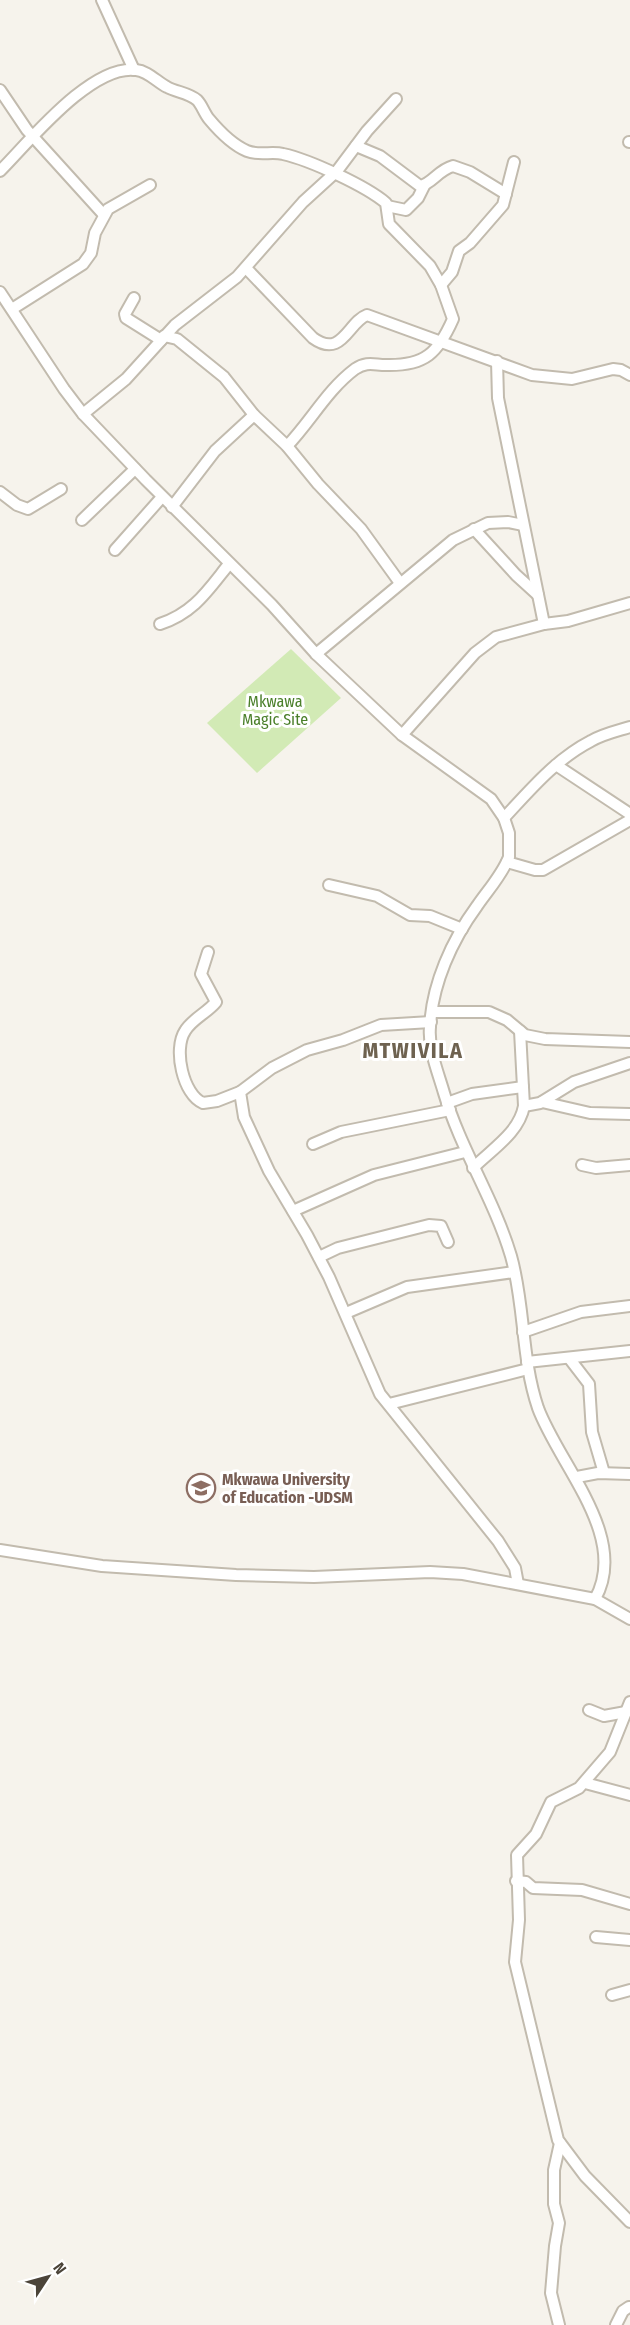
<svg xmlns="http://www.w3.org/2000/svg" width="630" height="2325" viewBox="0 0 630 2325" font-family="'Fira Sans Condensed',sans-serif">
	<rect width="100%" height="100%" fill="#f6f3ec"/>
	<polygon fill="#d2eab5" points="291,649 341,698 257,773 207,723"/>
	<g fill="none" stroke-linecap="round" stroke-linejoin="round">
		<g stroke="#c2bbae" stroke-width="14">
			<g id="minor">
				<polyline points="102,0 134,70"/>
				<polyline points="0,90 27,130 104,215"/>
				<polyline points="629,142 630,142"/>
				<path d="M356 146 380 156 420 186C432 184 438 170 453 166L470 172 506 194"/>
				<path d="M0 171C29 142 91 64 136 70 148 71 157 82 167 87 176 92 189 93 197 100 202 105 204 113 209 119 219 131 233 145 247 151 259 156 272 151 283 154 310 160 366 186 386 203L389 224 430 266 441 285 453 319C438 353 425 366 386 365 374 365 367 361 355 369 327 390 311 421 287 446"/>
				<polyline points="387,206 406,210 418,198 424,186"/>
				<path d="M246 268 313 338C342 359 348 322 367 315L532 375 572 379 613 369 621 370 630 375"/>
				<polyline points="441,285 452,272 459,251 470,243 503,205 514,162"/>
				<path d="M0 292 64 389 83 414 146 480 272 605 316 654 402 735 491 799 504 818 509 833V857C502 875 488 890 477 906 452 940 432 984 430 1027 428 1049 438 1072 444 1093 461 1150 494 1199 511 1256 525 1305 521 1358 538 1408 559 1465 630 1537 595 1599"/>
				<polyline points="134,298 125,314 126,318 161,340"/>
				<polyline points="12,309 83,264 91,253 95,233 108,209 150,185"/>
				<polyline points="164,336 177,339 224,377 254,415 287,446 318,484 361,529 400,583"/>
				<polyline points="497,361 498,398 544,624"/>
				<polyline points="83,414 126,379 175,325 237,277 303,202 337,171 367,131 396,99"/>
				<polyline points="0,492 17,505 28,509 61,489"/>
				<polyline points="172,507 215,451 254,415"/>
				<polyline points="82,520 135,469"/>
				<polyline points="474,529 516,575 538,595"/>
				<polyline points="115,550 162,497"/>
				<path d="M160 624C194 613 208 590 229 564"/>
				<polyline points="316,654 453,540 488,523 508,522 523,525"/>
				<polyline points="402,735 475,653 496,637 544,624 568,621 630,603"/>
				<polyline points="556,765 630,814"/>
				<path d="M504 818C530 790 556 759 591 741 603 734 617 731 630 727"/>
				<polyline points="507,862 535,870 543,870 630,820"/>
				<polyline points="329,885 377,896 410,915 430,916 462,929"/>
				<path d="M208 952 201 974 216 1002C207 1013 192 1019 185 1031 173 1049 183 1095 203 1103L217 1101 240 1092"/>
				<polyline points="433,1012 489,1012 507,1020 525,1035 545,1039 630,1042"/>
				<polyline points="431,1022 381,1025 343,1040 307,1050 272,1068 240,1092 244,1117 269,1171 307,1235 329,1277 380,1394 498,1541 515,1568 518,1584"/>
				<polyline points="542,1102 590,1113 630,1114"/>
				<polyline points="447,1103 472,1094 523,1087"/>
				<polyline points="524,1106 540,1103 574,1082 630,1063"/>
				<polyline points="313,1144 341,1132 450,1110"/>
				<polyline points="582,1165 596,1168 630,1165"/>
				<path d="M473 1168C492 1149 519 1133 524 1106L520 1031"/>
				<polyline points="293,1211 374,1175 465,1152"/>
				<polyline points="319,1257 338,1248 429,1225 441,1226 448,1242"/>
				<polyline points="346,1313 407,1287 514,1272"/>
				<polyline points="523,1332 581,1312 630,1306"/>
				<polyline points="569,1358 589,1384 592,1432 604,1473"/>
				<polyline points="527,1362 630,1351"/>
				<polyline points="389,1404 528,1369"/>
				<polyline points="577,1477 598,1473 630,1474"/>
				<polyline points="0,1550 102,1566 236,1575 314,1577 430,1572 463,1574 595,1599 630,1619"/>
				<polyline points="630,1702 610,1752 579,1788 551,1802 536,1834 517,1855 519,1920 515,1962 558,2140 585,2176 630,2222"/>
				<polyline points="589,1710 604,1716 626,1712"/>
				<polyline points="585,1783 630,1795"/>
				<polyline points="516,1881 526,1882 533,1888 582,1890 630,1904"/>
				<polyline points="596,1937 630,1940"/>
				<polyline points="612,1995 630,1990"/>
				<polyline points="559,2325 551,2293 555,2246 559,2223 554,2204 554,2170 560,2143"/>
				<polyline points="616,2325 623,2311 629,2307"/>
			</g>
		</g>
		<use href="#minor" stroke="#fff" stroke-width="10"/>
	</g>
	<defs>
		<g id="university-ring" transform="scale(1.5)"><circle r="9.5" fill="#fff" stroke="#8d6e63" stroke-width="1.5"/><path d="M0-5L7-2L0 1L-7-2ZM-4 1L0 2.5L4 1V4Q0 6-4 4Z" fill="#8d6e63"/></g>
	</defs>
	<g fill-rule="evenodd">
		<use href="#university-ring" x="201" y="1488"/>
	</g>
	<g text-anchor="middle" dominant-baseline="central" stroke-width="6" stroke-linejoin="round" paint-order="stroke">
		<g font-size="16" fill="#4a7f2a" stroke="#fff">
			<text x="275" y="701">Mkwawa<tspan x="275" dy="18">Magic Site</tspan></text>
		</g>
		<g font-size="16" font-weight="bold" fill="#785e54" stroke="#fff" text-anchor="start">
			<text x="222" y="1479">Mkwawa University<tspan x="222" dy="18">of Education -UDSM</tspan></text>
		</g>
		<g font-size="22" font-weight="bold" letter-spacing="1.5" fill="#6e6250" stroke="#fff">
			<text x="413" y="1050">MTWIVILA</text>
		</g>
	</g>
	<g transform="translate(48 2277) rotate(54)" stroke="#ffffff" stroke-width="4.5" paint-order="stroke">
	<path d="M0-4.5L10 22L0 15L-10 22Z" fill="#4b4439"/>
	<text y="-9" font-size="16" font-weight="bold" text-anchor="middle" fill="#4b4439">N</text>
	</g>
</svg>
